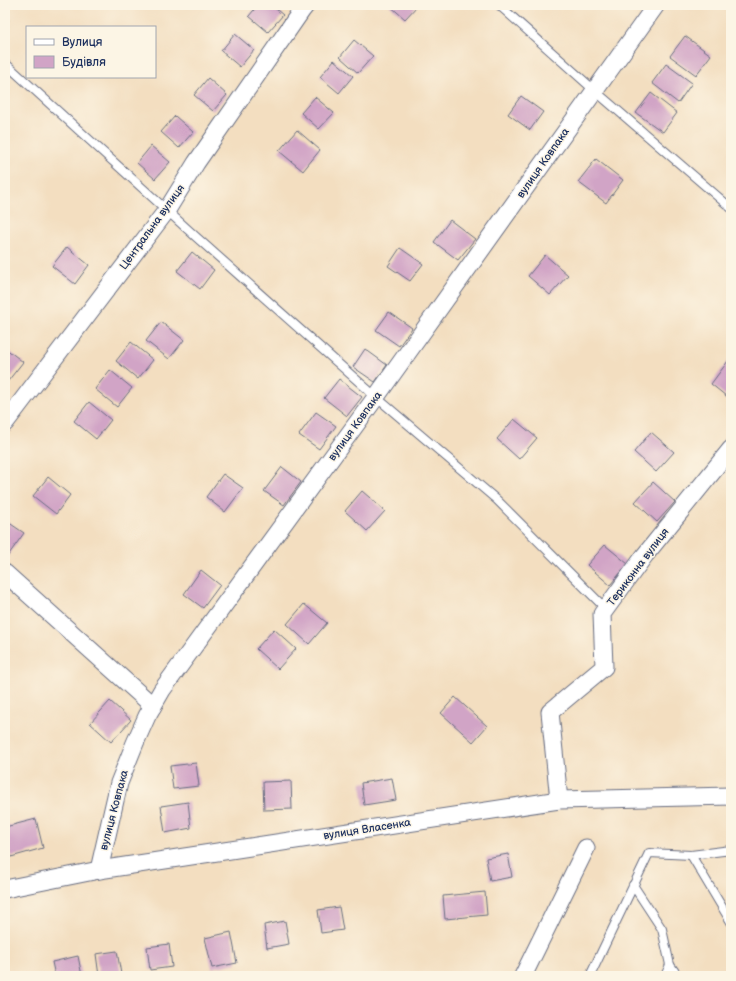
<svg xmlns="http://www.w3.org/2000/svg" width="736" height="981" viewBox="0 0 736 981" font-family="'Balsamiq Sans',sans-serif">
	<rect width="100%" height="100%" fill="#fcf5e5"/>
	<filter id="ink" filterUnits="userSpaceOnUse"><feTurbulence type="fractalNoise" baseFrequency=".025" numOctaves="2"/><feDisplacementMap in="SourceGraphic" scale="8" xChannelSelector="R" yChannelSelector="G"/><feConvolveMatrix kernelMatrix="1 2 1 2 8 2 1 2 1" color-interpolation-filters="sRGB"/></filter>
	<filter id="wash" filterUnits="userSpaceOnUse"><feTurbulence type="fractalNoise" baseFrequency=".012" numOctaves="4" result="noise"/><feDisplacementMap in="SourceGraphic" scale="16" xChannelSelector="R" yChannelSelector="G"/><feGaussianBlur stdDeviation="0.9" result="paint"/><feColorMatrix in="noise" values="0 0 0 0 0 0 0 0 0 0 0 0 0 0 0 0 0 1.4 0 .05"/><feComposite in="paint" operator="in"/></filter>
	<g filter="url(#wash)">
		<rect width="100%" height="100%" fill="#f3dec0"/>
		<g id="blocks">
			<g fill="#d1a4c6">
				<polygon points="258,5 271,5 283,15 268,32 249,16"/>
				<polygon points="389,5 418,5 405,19"/>
				<polygon points="5,17 9,20 5,26"/>
				<polygon points="235,34 254,50 240,67 221,51"/>
				<polygon points="685,36 711,55 696,75 670,56"/>
				<polygon points="354,40 373,56 358,73 340,57"/>
				<polygon points="334,60 353,76 339,93 320,77"/>
				<polygon points="666,64 692,83 678,103 652,83"/>
				<polygon points="208,78 227,95 213,111 194,95"/>
				<polygon points="651,93 677,113 663,132 636,113"/>
				<polygon points="521,96 543,112 530,130 508,114"/>
				<polygon points="315,97 334,113 319,129 301,113"/>
				<polygon points="175,116 193,132 179,148 161,132"/>
				<polygon points="297,130 320,150 303,171 279,151"/>
				<polygon points="151,146 170,162 155,179 137,163"/>
				<polygon points="596,159 623,180 606,203 578,182"/>
				<polygon points="450,220 475,239 458,260 434,242"/>
				<polygon points="67,247 89,265 75,284 52,266"/>
				<polygon points="400,248 423,264 410,281 388,266"/>
				<polygon points="192,252 214,270 200,289 177,271"/>
				<polygon points="545,255 568,275 550,295 528,276"/>
				<polygon points="389,312 412,328 399,346 376,330"/>
				<polygon points="161,322 184,340 169,359 146,341"/>
				<polygon points="131,342 153,360 138,379 116,361"/>
				<polygon points="5,348 23,362 8,381 5,379"/>
				<polygon points="365,349 387,365 375,382 353,367"/>
				<polygon points="728,361 731,363 731,400 711,384"/>
				<polygon points="110,370 132,388 117,407 95,389"/>
				<polygon points="339,379 362,397 347,416 324,398"/>
				<polygon points="89,402 111,420 96,439 74,421"/>
				<polygon points="316,412 336,426 319,449 299,435"/>
				<polygon points="514,419 537,438 519,459 497,439"/>
				<polygon points="651,432 674,452 656,472 634,452"/>
				<polygon points="282,467 301,482 284,505 264,491"/>
				<polygon points="223,474 243,488 225,512 206,497"/>
				<polygon points="48,477 70,495 56,514 33,496"/>
				<polygon points="653,482 675,502 657,522 635,502"/>
				<polygon points="362,491 385,511 367,531 345,511"/>
				<polygon points="5,520 24,533 7,557 5,556"/>
				<polygon points="605,545 628,564 610,585 587,565"/>
				<polygon points="201,570 220,585 203,608 184,594"/>
				<polygon points="5,586 9,589 5,594"/>
				<polygon points="304,604 327,623 309,644 287,624"/>
				<polygon points="274,629 296,649 278,669 256,649"/>
				<polygon points="455,697 487,726 473,742 441,713"/>
				<polygon points="110,701 131,720 111,742 90,723"/>
				<polygon points="196,763 199,786 173,789 170,766"/>
				<polygon points="392,778 396,800 364,805 361,783"/>
				<polygon points="291,781 292,809 264,810 263,782"/>
				<polygon points="188,802 191,828 165,833 161,806"/>
				<polygon points="36,819 43,848 11,857 5,834 5,827"/>
				<polygon points="508,854 512,877 490,881 486,858"/>
				<polygon points="485,892 487,915 445,919 443,896"/>
				<polygon points="339,907 343,930 321,933 318,910"/>
				<polygon points="285,921 289,944 267,948 264,925"/>
				<polygon points="231,932 237,963 212,968 205,938"/>
				<polygon points="169,944 172,967 150,970 147,947"/>
				<polygon points="117,951 121,974 108,976 99,976 96,954"/>
				<polygon points="78,956 82,976 55,976 52,962"/>
			</g>
		</g>
	</g>
	<g filter="url(#ink)">
		<use href="#blocks" fill-opacity="0" stroke="#676c80" stroke-width="1"/>
		<g fill="none" stroke-linecap="round" stroke-linejoin="round">
			<g stroke="#676c80" stroke-width="10">
				<g id="service">
					<polyline points="499,5 594,90 731,208"/>
					<polyline points="5,63 195,236 376,397 497,500 606,609"/>
					<polyline points="691,855 731,922"/>
					<polyline points="633,885 662,929 670,965"/>
					<polyline points="590,976 649,853 691,855 731,850"/>
					<polyline points="665,976 670,965 678,976"/>
				</g>
			</g>
			<g stroke="#676c80" stroke-width="19">
				<g id="minor">
					<polyline points="5,423 167,210 196,163 302,10 306,5"/>
					<polyline points="5,573 153,706"/>
					<polyline points="559,800 550,712 604,667 602,614 645,555 731,449"/>
					<polyline points="99,870 119,783 135,743 147,716 162,690 376,397 656,5"/>
					<polyline points="5,889 99,870 559,800 731,796"/>
					<polyline points="523,976 586,848"/>
				</g>
			</g>
			<use href="#service" stroke="#fff" stroke-width="8"/>
			<use href="#minor" stroke="#fff" stroke-width="17"/>
		</g>
	</g>
	<g text-anchor="middle" dominant-baseline="central" stroke-width="3" stroke-linejoin="round" paint-order="stroke">
		<g font-size="11" fill="#1b2f5e" stroke="#fcf5e5">
			<text transform="translate(543 163) rotate(-55)">вулиця Ковпака</text>
			<text transform="translate(152 227) rotate(-54)">Центральна вулиця</text>
			<text transform="translate(355 426) rotate(-54)">вулиця Ковпака</text>
			<text transform="translate(638 567) rotate(-53)">Териконна вулиця</text>
			<text transform="translate(114 810) rotate(-75)">вулиця Ковпака</text>
			<text transform="translate(367 829) rotate(-9)">вулиця Власенка</text>
		</g>
	</g>
	<rect width="736" height="981" fill="none" stroke="#fcf5e5" stroke-width="20"/>
	<rect x="26" y="26" width="130" height="52" fill="#fcf5e5" stroke="#a2a6af"/>
	<rect x="34" y="39" width="20" height="6" fill="#ffffff" stroke="#a2a6af"/>
	<text x="62" y="46" font-size="12" fill="#1b2f5e">Вулиця</text>
	<rect x="34" y="56" width="20" height="12" fill="#d1a4c6" stroke="#a2a6af"/>
	<text x="62" y="66" font-size="12" fill="#1b2f5e">Будівля</text>
</svg>
